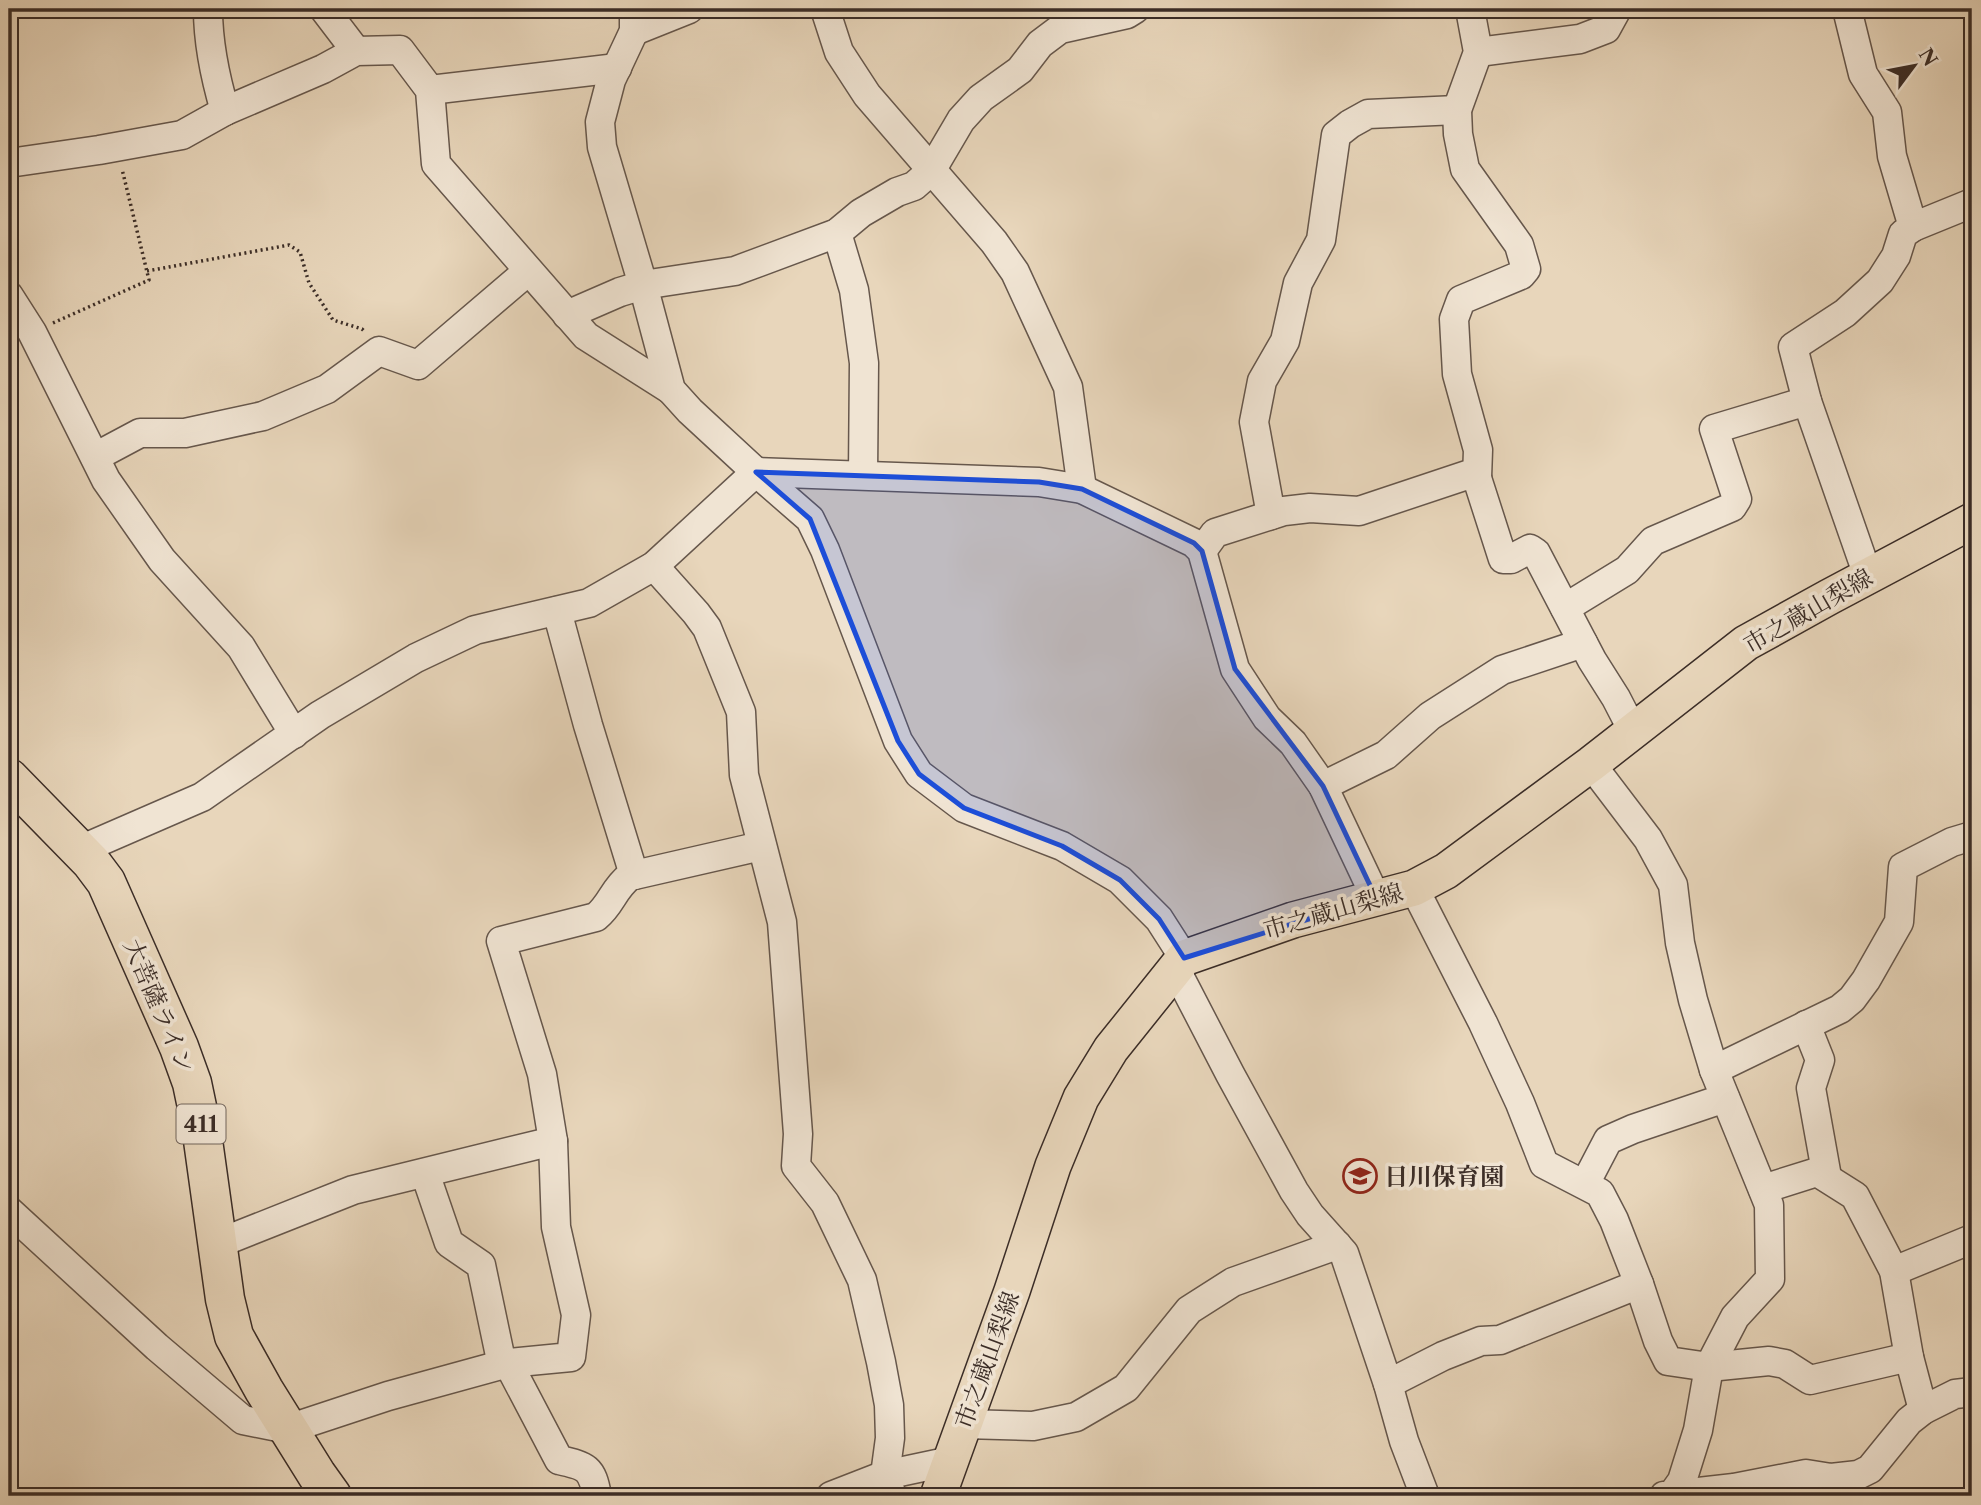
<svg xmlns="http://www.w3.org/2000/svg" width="1981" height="1505" viewBox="0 0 1981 1505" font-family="'Libre Caslon Text','Noto Serif JP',serif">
	<rect width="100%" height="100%" fill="#e8d6bb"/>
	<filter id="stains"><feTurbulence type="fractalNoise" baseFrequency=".00286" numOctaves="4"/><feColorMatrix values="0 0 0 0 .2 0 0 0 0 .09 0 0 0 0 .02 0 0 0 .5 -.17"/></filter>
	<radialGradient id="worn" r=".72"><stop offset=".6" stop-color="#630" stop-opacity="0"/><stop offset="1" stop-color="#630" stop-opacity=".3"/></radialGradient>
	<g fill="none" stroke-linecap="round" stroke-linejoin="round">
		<g stroke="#66574c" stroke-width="31">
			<g id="minor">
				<path d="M208 9C208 44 215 77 225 111"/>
				<polyline points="324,9 356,51"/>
				<polyline points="634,9 634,31 611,80 600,122 602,147 643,285 671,390 690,411 756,472 810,519 825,550 898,741 919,774 964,808 1062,846 1120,880 1159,919 1184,958"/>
				<polyline points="825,9 839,52 867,95 994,242 1015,272 1068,387 1082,489"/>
				<polyline points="1470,9 1478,52 1457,110 1458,134 1465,169 1519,245 1526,269 1521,275 1461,300 1454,319 1457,374 1478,450 1477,478"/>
				<polyline points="1847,9 1863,74 1887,112 1892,156 1913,227"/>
				<polyline points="634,31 689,9"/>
				<polyline points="1478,52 1580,39 1606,29 1617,9"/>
				<polyline points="430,90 617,68"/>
				<polyline points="9,163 99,150 182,135 225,111 323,69 356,51 400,50 430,90 436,164 586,336 671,390"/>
				<polyline points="837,233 854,290 864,363 863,475"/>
				<polyline points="9,296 32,332 106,480 162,560 241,647 294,734"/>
				<polyline points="567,315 620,292 643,285 735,271 837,233 861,213 897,192 914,186 931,171 961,120 981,98 1020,70 1040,44 1060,29 1127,14 1135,9"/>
				<polyline points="1807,401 1868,576"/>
				<polyline points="95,457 140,433 185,433 263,416 327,389 379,351 418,365 528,271"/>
				<polyline points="1271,515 1254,422 1262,381 1285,341 1298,283 1321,240 1336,135 1350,124 1368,114 1457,110"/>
				<polyline points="1202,551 1215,533 1284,511 1310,508 1359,511 1467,475 1477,478 1503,559 1511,559 1530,549 1536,553 1592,660 1616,698 1633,731"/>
				<polyline points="654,566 696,613 707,628 741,712 744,775 782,922 798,1134 796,1166 825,1203 862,1280 881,1362 889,1405 890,1438 885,1475 892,1496"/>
				<polyline points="1565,608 1627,570 1653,541 1732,507 1737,499 1714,429 1807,401 1793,347 1845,313 1880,281 1896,256 1903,234 1913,227 1972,203"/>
				<polyline points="557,611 588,725 634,875"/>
				<polyline points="1591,764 1648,839 1673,885 1680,943 1693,1000 1714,1070 1769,1205 1770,1279 1735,1317 1709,1367 1698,1430 1682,1481 1672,1495 1664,1496"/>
				<polyline points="1323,786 1386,755 1430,716 1502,670 1583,643"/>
				<polyline points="80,850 202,797 320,715 416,658 475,630 589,603 654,566 756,472 1039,482 1082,489 1194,543 1202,551 1235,669 1267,718 1293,743 1323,786 1376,898"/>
				<polyline points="1414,888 1483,1023 1520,1103 1544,1164 1600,1193 1614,1220 1639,1284 1658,1341 1668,1361 1709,1367 1769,1361 1785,1364 1810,1380 1909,1357"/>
				<polyline points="1175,968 1230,1074 1294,1191 1310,1215 1344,1253 1388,1384 1404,1441 1425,1496"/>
				<polyline points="1806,1025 1820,1060 1811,1088 1827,1177"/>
				<polyline points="1714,1070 1840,1009 1852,999 1866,980 1899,922 1903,867 1952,842 1972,836"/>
				<polyline points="425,1173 449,1243 481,1265 502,1365"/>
				<polyline points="1585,1184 1608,1140 1633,1129 1725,1098"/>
				<polyline points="1763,1189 1817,1172 1855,1196 1894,1271 1909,1357 1923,1410"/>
				<path d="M9 1211 157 1347 243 1420 288 1429 388 1396 508 1363 571 1357 576 1315 556 1227 553 1141 542 1074 501 941 596 917C612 904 613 889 630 876L761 846"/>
				<polyline points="217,1244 353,1190 553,1141"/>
				<polyline points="1894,1271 1972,1239"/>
				<path d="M508 1363 559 1460C586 1466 592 1467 597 1496"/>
				<polyline points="1388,1384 1443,1356 1481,1341 1500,1340 1639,1284"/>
				<polyline points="964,1424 1033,1426 1076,1417 1126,1388 1189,1310 1233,1282 1337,1245"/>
				<polyline points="1672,1495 1734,1488 1806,1474 1831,1478 1858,1475 1870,1469 1909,1421 1923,1410 1955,1394 1972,1392"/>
				<polyline points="831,1496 885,1475 951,1461"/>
			</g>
		</g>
		<g stroke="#3b2d27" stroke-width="38">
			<polyline id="major" points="938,1496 1012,1291 1053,1166 1081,1098 1111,1049 1184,958 1293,920 1414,888 1446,871 1591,764 1746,643 1829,597 1972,521"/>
		</g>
		<g stroke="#3b2d27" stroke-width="41">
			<polyline id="highway" points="9,778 91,862 106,882 179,1047 192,1083 201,1126 225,1299 234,1336 264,1390 317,1475 332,1496"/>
		</g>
		<g stroke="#3b2d27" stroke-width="3.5" stroke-dasharray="2 3.5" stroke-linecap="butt">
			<polyline points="147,271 289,245 300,252 309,283 333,320 362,329 365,332"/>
			<polyline points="53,323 149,280 122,169"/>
		</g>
		<use href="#minor" stroke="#f0e4d3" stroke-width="28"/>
		<use href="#major" stroke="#e8d6bb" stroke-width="35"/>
		<use href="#highway" stroke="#e8d6bb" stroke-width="38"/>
	</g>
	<path fill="#1d4ed8" fill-opacity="0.2" stroke="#1d4ed8" stroke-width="5" stroke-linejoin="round" d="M756 472 1039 482 1082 489 1194 543 1202 551 1235 669 1323 786 1376 898 1184 958 1159 919 1120 880 1062 846 964 808 919 774 898 741 810 519Z"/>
	<defs>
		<g id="school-ring" transform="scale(1.75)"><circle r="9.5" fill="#f0e4d3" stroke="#8f2418" stroke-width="1.5"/><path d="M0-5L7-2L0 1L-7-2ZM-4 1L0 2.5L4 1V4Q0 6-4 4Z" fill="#8f2418"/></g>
	</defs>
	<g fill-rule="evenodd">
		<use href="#school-ring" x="1360" y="1176"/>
	</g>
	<g text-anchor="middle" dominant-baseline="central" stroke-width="7" stroke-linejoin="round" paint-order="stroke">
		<rect fill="#f0e4d3" stroke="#71645b" stroke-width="2" x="176.5" y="1104.5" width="49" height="39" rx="5"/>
		<g font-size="23" font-weight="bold" fill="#3b2d27">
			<text x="201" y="1124">411</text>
		</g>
		<g font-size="24" fill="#3b2d27" stroke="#f0e4d3">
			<text transform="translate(1808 611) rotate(-30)">市之蔵山梨線</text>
			<text transform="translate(1333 911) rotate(-16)">市之蔵山梨線</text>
			<text transform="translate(159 1006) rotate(67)">大菩薩ライン</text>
			<text transform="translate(987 1360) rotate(-70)">市之蔵山梨線</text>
		</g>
		<g font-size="24" font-weight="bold" fill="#3b2d27" stroke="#f0e4d3" text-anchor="start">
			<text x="1384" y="1176">日川保育園</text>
		</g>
	</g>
	<rect width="1981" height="1505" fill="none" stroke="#e8d6bb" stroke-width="35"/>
	<rect x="10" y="10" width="1960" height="1484" fill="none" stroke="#3b2d27" stroke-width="3.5"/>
	<rect x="18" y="18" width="1946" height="1470" fill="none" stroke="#3b2d27" stroke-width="2"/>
	<g transform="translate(1914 66) rotate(58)" stroke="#f0e4d3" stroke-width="5" paint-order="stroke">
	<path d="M0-5L12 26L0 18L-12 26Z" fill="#3b2d27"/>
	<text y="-10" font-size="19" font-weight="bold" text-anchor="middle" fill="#3b2d27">N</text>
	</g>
	<rect width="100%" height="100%" filter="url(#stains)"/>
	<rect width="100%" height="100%" fill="url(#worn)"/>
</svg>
